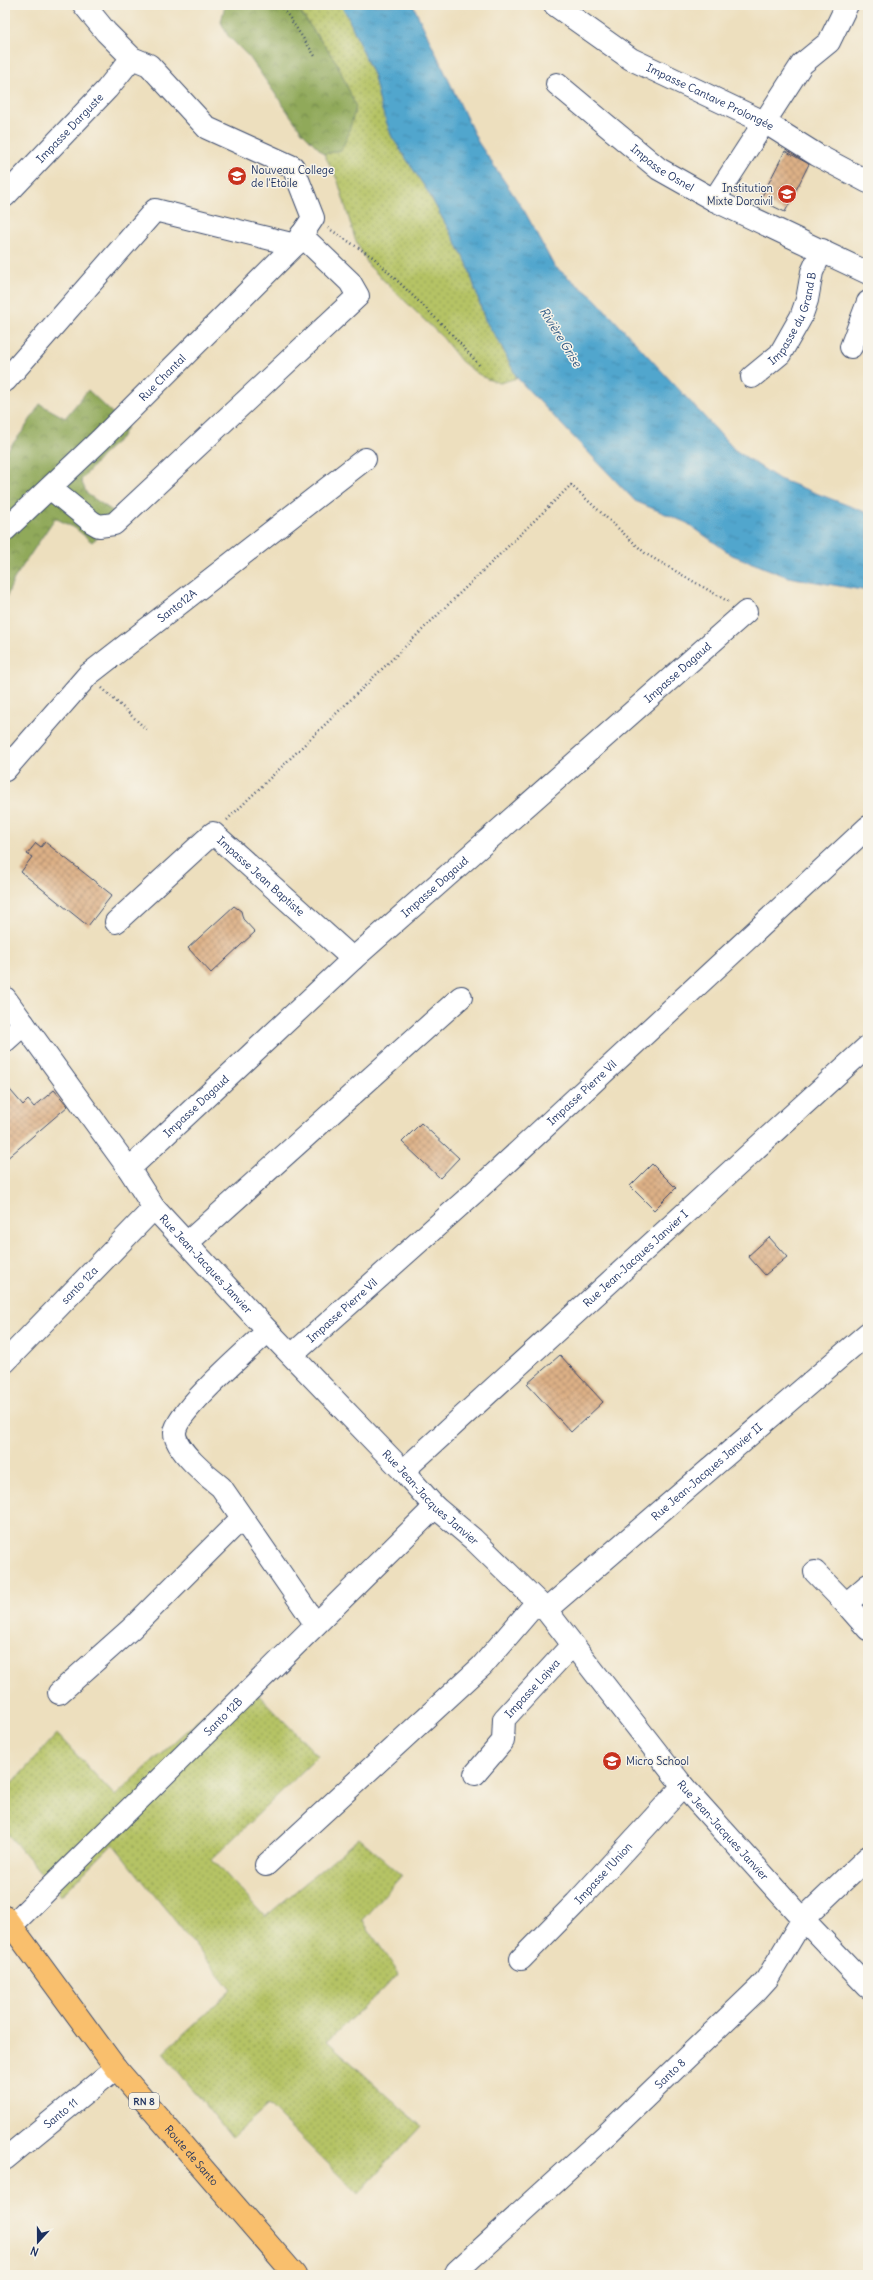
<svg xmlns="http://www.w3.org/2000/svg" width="873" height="2280" viewBox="0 0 873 2280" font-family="Delius,sans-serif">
	<defs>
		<pattern id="grass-dots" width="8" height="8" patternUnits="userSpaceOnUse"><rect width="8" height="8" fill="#b5c365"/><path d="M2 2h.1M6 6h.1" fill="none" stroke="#929f56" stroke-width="1.8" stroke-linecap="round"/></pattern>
		<pattern id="forest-crowns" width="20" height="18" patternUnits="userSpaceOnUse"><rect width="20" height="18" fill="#90a95a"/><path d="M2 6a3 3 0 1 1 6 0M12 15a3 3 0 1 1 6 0" fill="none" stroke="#758a4e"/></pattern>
		<pattern id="water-ripples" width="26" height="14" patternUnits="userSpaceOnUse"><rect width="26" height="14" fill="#51a6cd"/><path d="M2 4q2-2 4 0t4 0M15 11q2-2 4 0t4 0" fill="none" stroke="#4288aa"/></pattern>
		<pattern id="building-cross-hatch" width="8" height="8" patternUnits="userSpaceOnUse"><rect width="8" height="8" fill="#ddb086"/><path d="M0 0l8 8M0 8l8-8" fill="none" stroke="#b29071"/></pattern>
	</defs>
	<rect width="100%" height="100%" fill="#f7f3e8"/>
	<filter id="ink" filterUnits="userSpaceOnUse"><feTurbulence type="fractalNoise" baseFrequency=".025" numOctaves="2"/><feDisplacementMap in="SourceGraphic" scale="8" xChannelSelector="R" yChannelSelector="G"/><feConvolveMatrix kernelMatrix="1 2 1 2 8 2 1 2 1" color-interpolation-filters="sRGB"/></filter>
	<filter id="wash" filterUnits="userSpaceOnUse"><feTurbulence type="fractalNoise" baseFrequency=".012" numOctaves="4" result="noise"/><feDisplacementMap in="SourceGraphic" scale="16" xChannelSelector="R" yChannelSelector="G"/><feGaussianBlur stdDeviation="0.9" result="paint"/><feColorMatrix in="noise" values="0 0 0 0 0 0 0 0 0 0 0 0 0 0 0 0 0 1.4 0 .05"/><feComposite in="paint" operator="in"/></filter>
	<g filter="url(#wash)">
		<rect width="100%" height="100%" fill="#eddfbe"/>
		<g fill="url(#grass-dots)" stroke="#687962">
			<polygon points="295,5 341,5 347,15 374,77 381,107 392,137 428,192 467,263 485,320 502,347 517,378 500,383 487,379 475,372 461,361 443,338 369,266 355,239 338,181 324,154 341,150 337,63"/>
			<polygon points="243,1679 318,1756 212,1859 265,1917 359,1838 402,1875 362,1920 399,1974 327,2041 421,2126 358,2194 268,2105 232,2137 163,2053 231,1990 113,1844 61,1896 5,1831 5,1791 57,1734 115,1796"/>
		</g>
		<g fill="url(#forest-crowns)" stroke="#566c5c">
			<polygon points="225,5 295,5 337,63 356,107 347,138 341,150 324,154 302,132 250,58 228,36 221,22"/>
			<polygon points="88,390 127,427 121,438 107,450 81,480 87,494 114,512 100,535 92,542 75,528 55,518 14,579 5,601 5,453 23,431 40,404 65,418"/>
		</g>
		<polygon fill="url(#water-ripples)" stroke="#366a96" points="341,5 413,5 478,142 525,212 554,266 594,298 735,450 779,479 868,513 868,591 788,577 732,555 687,523 635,501 517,378 502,347 485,320 467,263 428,192 392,137 381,107 374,77 347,15"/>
		<g id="blocks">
			<g fill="url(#building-cross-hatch)">
				<polygon points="785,151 809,164 785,212 760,200"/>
				<polygon points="45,842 112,895 88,926 21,872 32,857 27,854 36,843 41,847"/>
				<polygon points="234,906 241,911 243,919 255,932 211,973 188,948"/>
				<polygon points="5,1084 23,1105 28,1100 34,1107 54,1090 68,1106 5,1160"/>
				<polygon points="421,1123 459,1158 440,1178 402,1142"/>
				<polygon points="652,1164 676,1188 654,1210 630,1186"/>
				<polygon points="769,1237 787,1257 765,1275 748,1256"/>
				<polygon points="560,1355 603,1402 571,1432 527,1384"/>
			</g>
		</g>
	</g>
	<g filter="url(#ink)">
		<use href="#blocks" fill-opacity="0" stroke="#3a496c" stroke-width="1"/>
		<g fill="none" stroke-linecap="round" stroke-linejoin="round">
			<g stroke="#3a496c" stroke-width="24">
				<g id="minor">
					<path id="s1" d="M555 5 631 59 766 123 817 155 868 182"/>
					<path id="s2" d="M557 84 659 169 714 200 868 273"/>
					<path id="s3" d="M5 196 107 89 132 58"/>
					<polyline points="714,200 802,64 829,42 847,5"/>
					<polyline points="851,347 868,302"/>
					<path id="s4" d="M752 377 780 354 801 317 807 300 812 272 822 250"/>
					<polyline points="6,380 155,210 295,245"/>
					<polyline points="50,488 92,522 99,526 114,524 358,296 350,282 301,235"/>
					<path id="s5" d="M5 530 100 440 295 245 313 218 293 167 207 128 149 65 132 58 106 32 84 5"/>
					<path id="s6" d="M5 770 88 675 365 459"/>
					<path id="s7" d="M116 922 213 833 353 959"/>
					<path id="s8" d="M5 998 129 1169 154 1208 268 1331 403 1471 435 1507 473 1539 546 1610 683 1786 803 1919 868 1987"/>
					<polyline points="5,1041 24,1024"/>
					<path id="s9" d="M129 1169 353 959 746 612"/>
					<polyline points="187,1243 461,997"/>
					<path d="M268 1331C250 1348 177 1411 175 1432 174 1449 209 1478 221 1487L315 1623"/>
					<path id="s10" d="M292 1355 477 1190 868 827"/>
					<path id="s11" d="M5 1362 154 1208"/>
					<path id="s12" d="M403 1471 868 1046"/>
					<polyline points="815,1572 846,1604"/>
					<polyline points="868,1585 846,1604 868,1629"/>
					<path id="s13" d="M546 1610 868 1333"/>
					<polyline points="59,1693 132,1628 242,1518"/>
					<path id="s14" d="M475 1774 503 1741 504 1719 572 1645"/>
					<polyline points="266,1865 482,1666 537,1602"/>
					<path id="s15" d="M11 1926 435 1507"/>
					<path id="s16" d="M521 1959 576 1903 683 1786"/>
					<path id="s17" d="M5 2159 116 2068"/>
					<path id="s18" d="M455 2275 457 2271 606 2135 758 1989 767 1979 803 1919 868 1857"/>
				</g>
			</g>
			<g stroke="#3a496c" stroke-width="24">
				<g id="major">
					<path id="s19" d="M5 1917 116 2068 295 2275"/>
				</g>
			</g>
			<g stroke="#3a496c" stroke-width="2.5" stroke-dasharray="1 3" stroke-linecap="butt">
				<polyline points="281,5 315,56"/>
				<polyline points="328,228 374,258 451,333 479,365"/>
				<polyline points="102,688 147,730"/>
				<polyline points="227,820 571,485 646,554 729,602"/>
			</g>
			<use href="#minor" stroke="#fff" stroke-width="22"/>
			<use href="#major" stroke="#f9bf6d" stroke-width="22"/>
		</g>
	</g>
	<defs>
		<g id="school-disc" transform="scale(1)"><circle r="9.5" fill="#c8321e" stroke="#f7f3e8"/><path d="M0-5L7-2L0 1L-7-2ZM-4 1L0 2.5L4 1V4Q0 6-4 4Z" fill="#fff"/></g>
	</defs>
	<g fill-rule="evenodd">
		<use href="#school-disc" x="237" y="176"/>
		<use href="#school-disc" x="787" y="194"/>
		<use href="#school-disc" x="612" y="1761"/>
	</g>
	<g text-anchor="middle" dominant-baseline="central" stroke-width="3" stroke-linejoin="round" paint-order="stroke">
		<rect fill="#f7f3e8" stroke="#5d6a87" stroke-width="1" x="129" y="2093" width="30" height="16" rx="3"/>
		<g font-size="10" font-weight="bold" fill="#1b2f5e">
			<text x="144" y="2101">RN 8</text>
		</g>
		<g font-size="11" fill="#1b2f5e" stroke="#f7f3e8">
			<text stroke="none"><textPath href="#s1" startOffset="181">Impasse Cantave Prolongée</textPath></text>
			<text stroke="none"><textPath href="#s3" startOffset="94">Impasse Darguste</textPath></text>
			<text stroke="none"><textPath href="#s2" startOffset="135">Impasse Osnel</textPath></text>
			<text stroke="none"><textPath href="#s4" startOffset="74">Impasse du Grand B</textPath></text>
			<text stroke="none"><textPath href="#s5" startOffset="219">Rue Chantal</textPath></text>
			<text stroke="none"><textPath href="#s6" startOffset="239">Santo12A</textPath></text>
			<text stroke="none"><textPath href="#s9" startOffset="740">Impasse Dagaud</textPath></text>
			<text stroke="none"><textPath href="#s7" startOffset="196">Impasse Jean Baptiste</textPath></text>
			<text stroke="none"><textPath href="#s9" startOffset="416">Impasse Dagaud</textPath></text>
			<text stroke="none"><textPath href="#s10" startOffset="391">Impasse Pierre Vil</textPath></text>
			<text stroke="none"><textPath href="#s9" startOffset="92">Impasse Dagaud</textPath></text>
			<text stroke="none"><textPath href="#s12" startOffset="315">Rue Jean-Jacques Janvier I</textPath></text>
			<text stroke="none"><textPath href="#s8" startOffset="334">Rue Jean-Jacques Janvier</textPath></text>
			<text stroke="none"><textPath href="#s11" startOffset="107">santo 12a</textPath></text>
			<text stroke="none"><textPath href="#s10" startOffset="67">Impasse Pierre Vil</textPath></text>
			<text stroke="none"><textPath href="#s13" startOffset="212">Rue Jean-Jacques Janvier II</textPath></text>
			<text stroke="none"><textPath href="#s8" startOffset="658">Rue Jean-Jacques Janvier</textPath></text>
			<text stroke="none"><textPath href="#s14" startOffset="107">Impasse Lajwa</textPath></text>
			<text stroke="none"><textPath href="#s15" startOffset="298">Santo 12B</textPath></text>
			<text stroke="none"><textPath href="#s8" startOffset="1102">Rue Jean-Jacques Janvier</textPath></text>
			<text stroke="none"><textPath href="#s16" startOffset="119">Impasse l'Union</textPath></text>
			<text stroke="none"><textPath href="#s18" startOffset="295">Santo 8</textPath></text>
			<text stroke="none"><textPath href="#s17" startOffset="72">Santo 11</textPath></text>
			<text stroke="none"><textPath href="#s19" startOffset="303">Route de Santo</textPath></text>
		</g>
		<g font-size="11" fill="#1b2f5e" stroke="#f7f3e8" text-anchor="start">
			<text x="251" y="170">Nouveau College<tspan x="251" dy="13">de l'Etoile</tspan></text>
			<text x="773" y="188" text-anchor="end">Institution<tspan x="773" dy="13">Mixte Doraivil</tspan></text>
			<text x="626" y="1761">Micro School</text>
		</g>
		<g font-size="12" font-style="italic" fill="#2e5985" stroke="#f7f3e8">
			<text transform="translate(561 337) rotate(58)">Rivière Grise</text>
		</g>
	</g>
	<rect width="873" height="2280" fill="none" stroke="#f7f3e8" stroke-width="20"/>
	<g transform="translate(38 2242) rotate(201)" stroke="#f7f3e8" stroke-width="3" paint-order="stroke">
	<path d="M0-3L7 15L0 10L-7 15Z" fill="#1b2f5e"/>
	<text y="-6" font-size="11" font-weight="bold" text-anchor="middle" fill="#1b2f5e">N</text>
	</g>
</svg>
